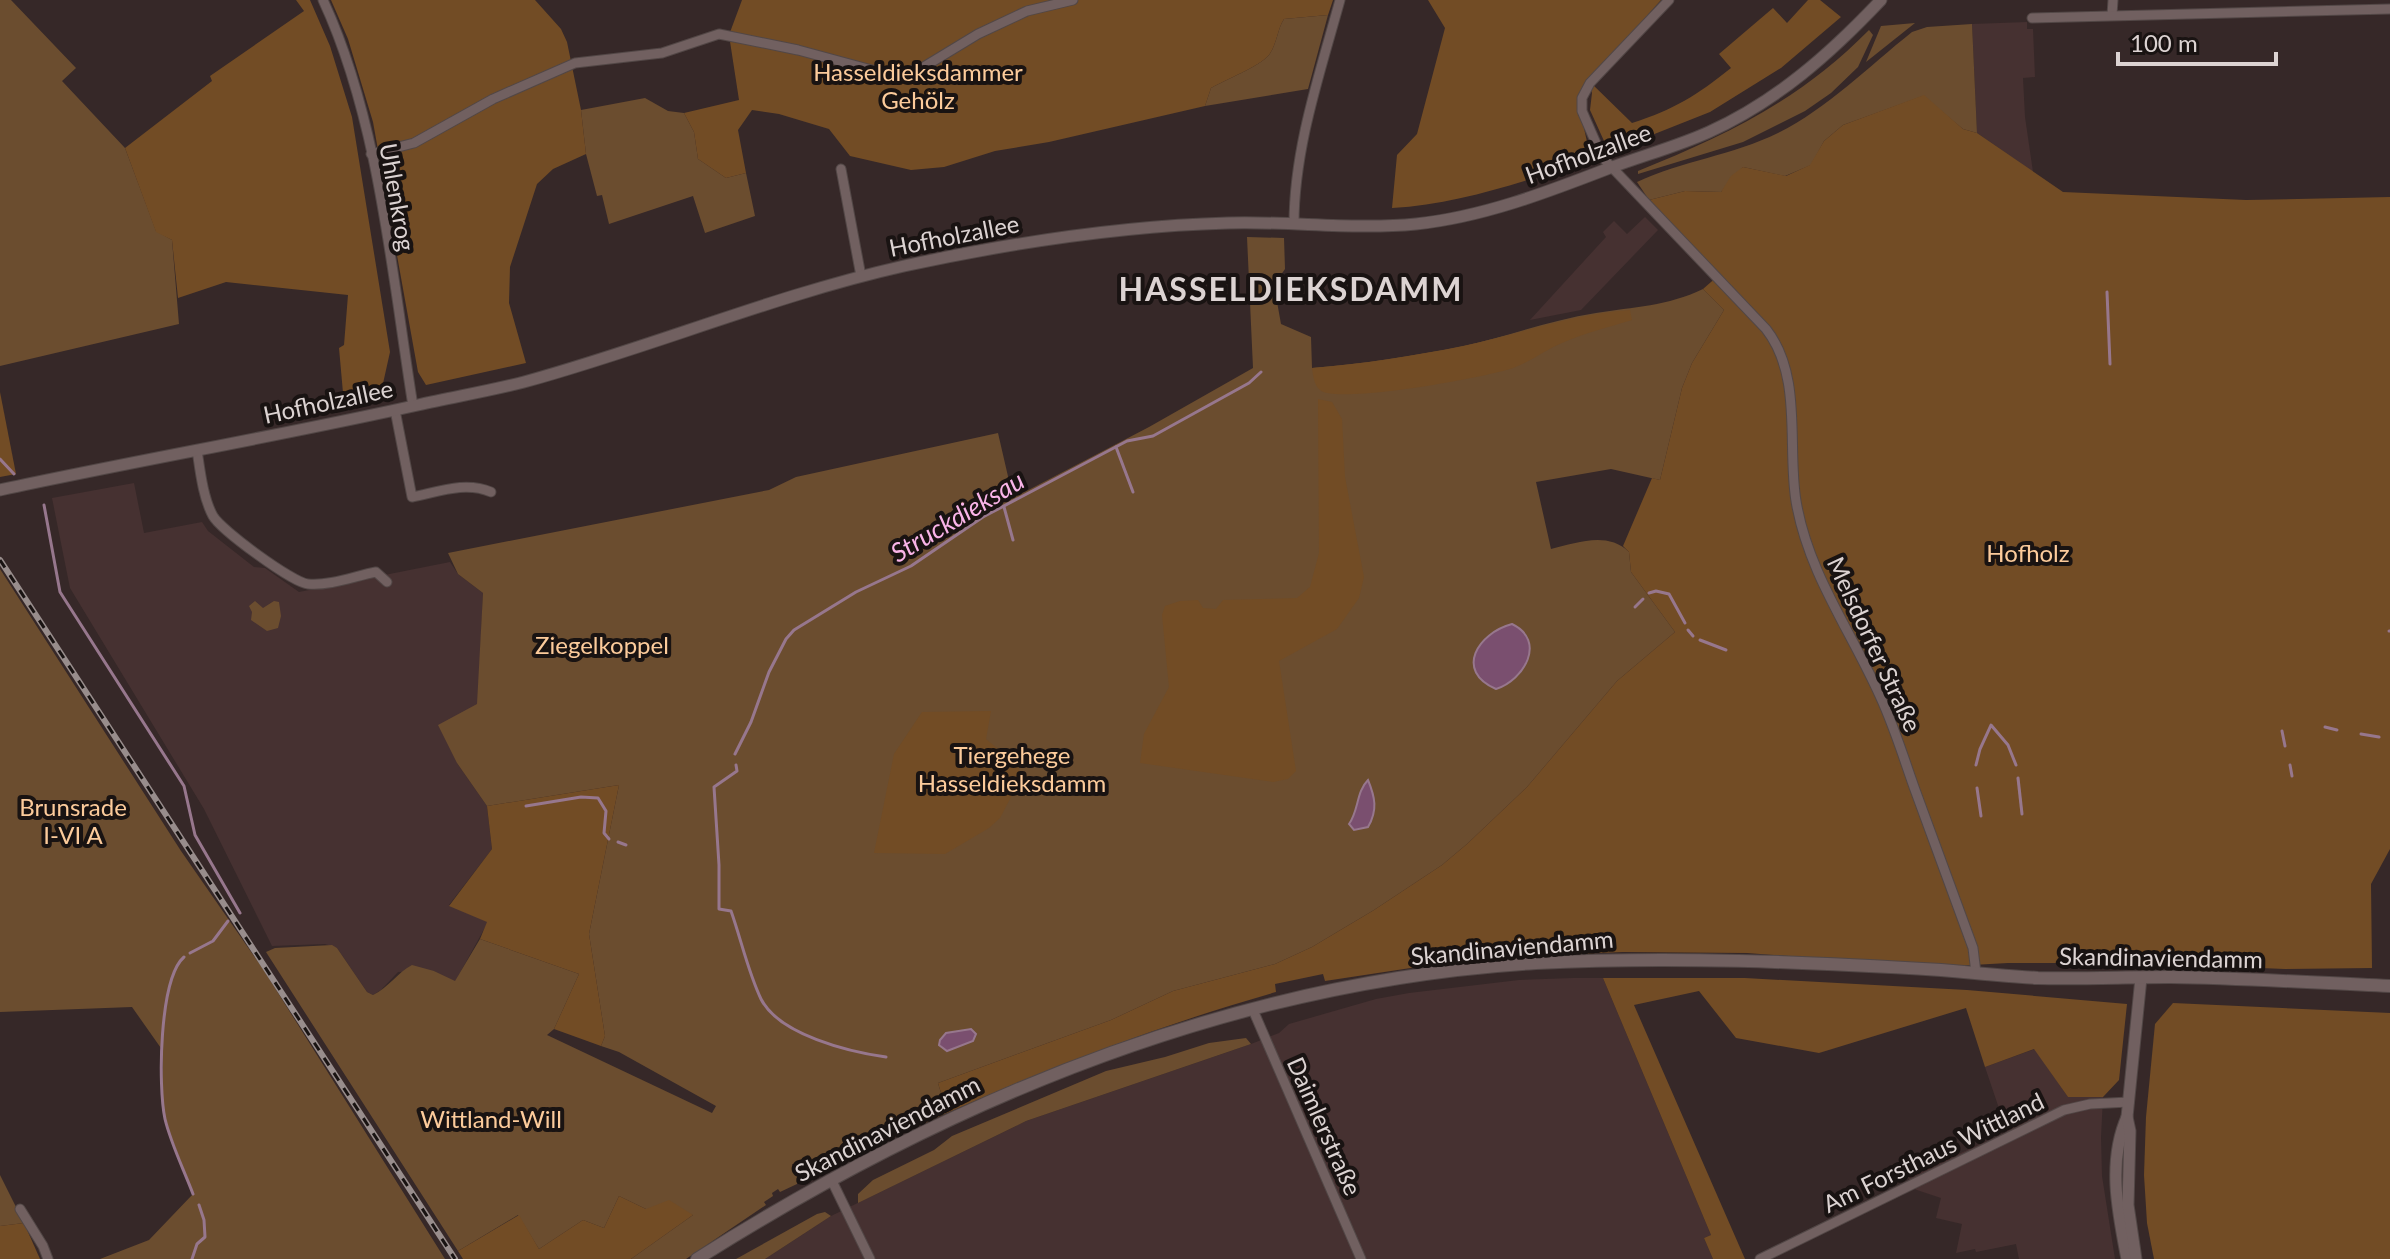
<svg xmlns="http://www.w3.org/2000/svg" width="2390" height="1259" viewBox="0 0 2390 1259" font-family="Lato,sans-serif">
	<rect width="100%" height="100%" fill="#362828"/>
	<g fill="#463131">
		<polygon points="2027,22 2027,29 2033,29 2035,77 2023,78 2025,117 2033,172 1977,133 1972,24"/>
		<polygon points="1645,217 1658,230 1581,310 1530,320 1606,237 1603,232 1614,221 1627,234"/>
		<polygon points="134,483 144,533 202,522 208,531 254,567 265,568 299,592 450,562 458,574 483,593 478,704 457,763 487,806 492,849 449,905 488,922 455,982 434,971 398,972 381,990 373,995 367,992 337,948 325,944 272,946 204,809 70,588 52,498"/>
		<polygon points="1573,978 1603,978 1711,1235 1704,1238 1713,1259 765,1259 831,1216 1026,1121 1251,1044 1279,1033 1289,1024 1376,999 1409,993 1519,980"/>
		<polygon points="2035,1049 2068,1097 2103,1097 2101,1137 2102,1176 2115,1259 2019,1259 2016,1244 1976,1252 1975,1249 1956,1253 1962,1224 1936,1218 1941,1198 1914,1189 1908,1177 2007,1132 1985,1067"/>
	</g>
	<g fill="#6b4d2f">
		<polygon points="0,0 11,0 76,68 62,81 125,148 156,231 172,240 179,324 0,366"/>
		<path d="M1328 15 1308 89 1205 106 1211 88C1225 80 1260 66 1269 55 1277 44 1277 30 1284 19Z"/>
		<polygon points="1915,23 1866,62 1881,26"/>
		<path d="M1972 24 1977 133 1963 129 1923 96 1843 125 1824 141 1811 165 1785 176 1743 167 1721 192 1685 191 1649 200 1637 182C1682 161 1733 155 1778 133 1828 108 1868 67 1912 32L1927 27Z"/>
		<path d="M1869 30 1873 35 1858 67 1831 93 1805 111 1743 142 1638 174V171C1727 135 1800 100 1869 30Z"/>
		<polygon points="645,98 668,111 684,113 694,132 698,159 726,178 746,173 755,216 705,233 693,196 609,224 602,195 597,196 586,154 581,110"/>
		<path d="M1247 237 1284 238 1285 269 1274 285 1281 324 1311 337 1312 368C1363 364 1414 356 1464 346 1508 336 1551 320 1596 313 1633 307 1668 306 1703 289L1724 310 1692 363 1682 388 1660 480 1611 469 1536 482 1551 549C1577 543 1607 531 1629 552L1631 572 1675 632 1617 681 1527 787 1467 844 1442 865 1374 910 1312 947 1275 964 1173 991 1111 1020 938 1083 947 1113 867 1150 806 1182 800 1178 794 1164H792L798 1178 797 1184 780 1192 778 1189 772 1193 773 1196 764 1202 766 1205 686 1259H631L693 1215 646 1209 619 1196 604 1228 583 1220 539 1249 518 1215 458 1251 266 952 275 948 332 945 337 948 367 992 373 995C388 988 397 973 412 965L434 971 455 981 480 939 579 974 554 1029 547 1035 712 1113 716 1106 619 1052 601 1046 605 1036 589 934 619 785 487 806 457 763 438 725 477 704 483 593 458 574 448 553 769 490 796 477 998 433 1013 498 1149 427 1253 368Z"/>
		<polygon points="0,569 181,851 263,969 445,1259 100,1259 149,1240 193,1194 165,1120 162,1098 163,1051 132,1007 0,1012"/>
		<polygon points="255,601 263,608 274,601 279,602 281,616 278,628 267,631 251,620 252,612 249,606"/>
		<polygon points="1246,1038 1251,1044 1026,1121 858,1203 858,1194 873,1180 934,1150 952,1136 1106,1071 1165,1057 1209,1043"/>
		<polygon points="0,1175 24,1223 0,1226"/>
		<polygon points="825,1212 831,1216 765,1259 736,1259 817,1214"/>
	</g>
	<g fill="#724c25">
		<polygon points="296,0 310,0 330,46 352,117 390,352 380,397 344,404 339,348 344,345 348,295 226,282 178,298 172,240 156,232 125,148 212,81 210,76 304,11"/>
		<polygon points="331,0 535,0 561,29 567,42 581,110 586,154 553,169 537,184 510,267 509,303 526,363 426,385 418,372 373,122 348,39"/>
		<path d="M742 0H1333L1328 15 1284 19C1277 30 1277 44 1269 55 1260 66 1225 80 1211 88L1205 106 1049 142 995 151 944 167 911 170 850 156 829 129 779 114 752 110 738 130 746 173 726 178 698 159 694 132 684 113 739 100 729 35Z"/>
		<path d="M1428 0H1661L1589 81 1632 123C1675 109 1696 96 1731 68L1719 54 1773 8 1787 23 1808 0H1820L1841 17 1781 68 1710 112 1609 152 1590 110 1592 93 1589 82 1580 110 1591 160C1526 180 1461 204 1392 208L1397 155 1417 134 1445 28Z"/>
		<path d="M1924 95 1963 129 1977 133 2063 192 2246 200 2390 197V849L2371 884 2372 968 2285 969 2137 963H2008L1937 967 1747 953 1623 952 1523 956 1437 964 1325 981 1323 974 1275 984 1276 992C1163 1024 1055 1066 947 1113L938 1083 1111 1020 1173 991 1275 964 1312 947 1374 910 1442 865 1467 844 1527 787 1617 681 1675 632 1631 572 1629 552 1623 546 1652 478 1660 480 1682 388 1692 363 1724 310 1703 289 1719 275 1649 200 1685 191 1721 192 1731 176 1743 167 1786 176 1810 165 1824 141 1843 125Z"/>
		<path d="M1630 310 1632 320C1609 327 1584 333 1562 343 1545 350 1530 362 1513 368 1488 377 1336 405 1320 390 1314 385 1313 375 1312 368 1362 364 1413 356 1463 346 1519 334 1572 314 1630 310Z"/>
		<polygon points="0,392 16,474 0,477"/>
		<polygon points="1318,399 1332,402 1342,419 1345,477 1364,577 1359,598 1337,629 1279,661 1296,771 1288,779 1273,782 1140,763 1144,734 1169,687 1162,615 1165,606 1180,601 1198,600 1203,608 1216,609 1223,600 1297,598 1310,587 1319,553"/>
		<polygon points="991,711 986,739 1018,766 1021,778 1000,818 989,828 945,854 874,853 894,754 922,712"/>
		<polygon points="619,785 589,934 605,1036 601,1046 554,1029 579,974 480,939 487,922 449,906 492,849 487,806"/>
		<polygon points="1603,978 1745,978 1967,990 2127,1004 2119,1080 2103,1097 2068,1097 2034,1049 1985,1067 1966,1008 1819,1053 1736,1038 1699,991 1634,1005 1745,1259 1713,1259 1704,1238 1711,1235"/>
		<polygon points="2173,1003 2390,1013 2390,1259 2154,1259 2147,1223 2144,1175 2146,1117 2155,1024"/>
		<polygon points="619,1196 646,1209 669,1200 693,1215 631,1259 463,1259 458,1251 519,1215 539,1249 583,1220 604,1228"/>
		<polygon points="24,1223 40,1259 0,1259 0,1226"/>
	</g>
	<g fill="#7a4f6f" stroke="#97778d" stroke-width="2">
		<path d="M1512 624C1547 641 1524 680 1496 689 1454 671 1478 633 1512 624Z"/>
		<path d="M1368 780C1375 797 1378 810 1368 827L1354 830 1349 824C1359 810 1356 792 1368 780Z"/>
		<polygon points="971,1029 976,1034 973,1041 947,1051 939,1045 940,1040 946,1033"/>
	</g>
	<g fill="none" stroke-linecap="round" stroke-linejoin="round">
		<g stroke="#97778d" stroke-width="3">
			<polyline points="2107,292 2110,364"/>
			<polyline points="1116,447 1133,492"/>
			<polyline points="0,459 14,474"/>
			<polyline points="44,505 60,592 184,786 195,835 240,913"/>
			<polyline points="1004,507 1013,540"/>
			<polyline points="1649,593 1656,591 1669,594 1685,623"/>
			<polyline points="1635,607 1643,599"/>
			<polyline points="1688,630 1693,636"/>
			<polyline points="2389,631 2390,631"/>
			<polyline points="1700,640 1726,650"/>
			<polyline points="2325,727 2337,730"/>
			<polyline points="2282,731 2285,746"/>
			<polyline points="2361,734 2379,737"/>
			<polyline points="735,754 751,722 769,672 786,639 794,630 856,592 911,566 983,517 1127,441 1153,436 1249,383 1261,372"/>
			<path d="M736 765 737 771 714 787 719 865V909L731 911C741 939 748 972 761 999 779 1035 850 1052 886 1057"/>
			<polyline points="1976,765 1980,749 1991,725 2008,745 2016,765"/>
			<polyline points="2290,765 2292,776"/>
			<polyline points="2018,778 2022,814"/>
			<polyline points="1977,788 1981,816"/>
			<polyline points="526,806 581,797 598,798 606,811 604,833 609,839"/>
			<polyline points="618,842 626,845"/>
			<polyline points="190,953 213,941 228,921"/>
			<path d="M184 957C159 979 158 1087 165 1119 171 1144 184 1170 193 1194"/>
			<polyline points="192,1259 197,1244 205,1237 204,1220 199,1205"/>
		</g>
		<g stroke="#524746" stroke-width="11">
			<g id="minor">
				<path d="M323 0C379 120 392 275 413 406"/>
				<path d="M1669 0 1590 83 1582 98V111L1602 157 1766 329C1803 376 1787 446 1796 501 1808 573 1851 631 1880 696 1894 726 1903 756 1914 787 1934 841 1953 894 1973 948L1976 973"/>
				<polyline points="2112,15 2113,0"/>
				<polyline points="2032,18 2390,9"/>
				<polyline points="371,154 414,143 493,99 575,63 662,53 719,34 798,50 883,73 899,74 922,68 978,34 1027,11 1073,0"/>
				<polyline points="841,169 861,276"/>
				<path d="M1294 224C1294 148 1320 73 1340 0"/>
				<path d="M395 410 412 497C438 492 465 481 491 492"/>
				<path d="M197 450C200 470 203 498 213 516 221 530 293 583 308 584 330 586 355 576 376 572L387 582"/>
				<polyline points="1253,1010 1361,1259"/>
				<polyline points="831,1179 870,1259"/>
				<polyline points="20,1209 43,1246 48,1259"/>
				<polyline points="1760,1259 2064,1110 2090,1104 2129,1102"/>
			</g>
		</g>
		<g stroke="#524746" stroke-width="13">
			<g id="tertiary">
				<path d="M0 490C139 460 279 436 418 405 453 397 489 391 524 382 652 347 775 295 904 266 1010 243 1119 226 1228 223 1291 221 1354 230 1416 224 1482 217 1545 193 1607 169 1641 156 1676 147 1709 132 1777 101 1830 54 1881 0"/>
				<path d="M2127 1117C2107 1162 2118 1213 2127 1259"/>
				<polyline points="2136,1259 2128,1205 2130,1131 2127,1117 2141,978"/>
			</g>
		</g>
		<g stroke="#524746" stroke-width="14">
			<path id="secondary" d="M697 1259C950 1099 1234 981 1536 963 1670 956 1806 962 1941 970 1973 973 2005 976 2038 978 2082 979 2126 977 2170 977 2243 978 2317 983 2390 986"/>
		</g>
		<use href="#minor" stroke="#716060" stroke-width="9"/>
		<use href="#tertiary" stroke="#716060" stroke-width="11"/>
		<use href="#secondary" stroke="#716060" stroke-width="12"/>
		<g stroke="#988d8c" stroke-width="6">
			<polyline id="rail" points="0,560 455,1259"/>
		</g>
		<use href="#rail" stroke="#191312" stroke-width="3" stroke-dasharray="9" stroke-linecap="butt"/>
	</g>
	<g text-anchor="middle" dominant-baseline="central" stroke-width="8" stroke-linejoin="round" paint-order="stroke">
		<g font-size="24" fill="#fccb9b" stroke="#191312">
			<text x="918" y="71">Hasseldieksdammer<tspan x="918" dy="28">Gehölz</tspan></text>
			<text x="2028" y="552">Hofholz</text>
			<text x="602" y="644">Ziegelkoppel</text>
			<text x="1012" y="754">Tiergehege<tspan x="1012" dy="28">Hasseldieksdamm</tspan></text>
			<text x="73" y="806">Brunsrade<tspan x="73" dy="28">I-VI A</tspan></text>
			<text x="491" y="1118">Wittland-Will</text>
		</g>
		<g font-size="24" fill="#dcd3d2" stroke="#191312">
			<text transform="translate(1588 153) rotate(-20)">Hofholzallee</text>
			<text transform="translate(398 197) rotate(80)">Uhlenkrog</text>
			<text transform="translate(954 235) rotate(-11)">Hofholzallee</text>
			<text transform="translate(328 401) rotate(-12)">Hofholzallee</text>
			<text transform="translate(1875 644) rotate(65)">Melsdorfer Straße</text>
			<text transform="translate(1512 947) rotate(-5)">Skandinaviendamm</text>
			<text transform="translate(2161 957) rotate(1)">Skandinaviendamm</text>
			<text transform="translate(1325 1126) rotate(66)">Daimlerstraße</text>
			<text transform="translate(887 1128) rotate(-27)">Skandinaviendamm</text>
			<text transform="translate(1933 1152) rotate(-26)">Am Forsthaus Wittland</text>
		</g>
		<g font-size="26" font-style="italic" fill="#f9b4e8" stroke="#191312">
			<text transform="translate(957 516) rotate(-31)">Struckdieksau</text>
		</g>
		<g font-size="32" font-weight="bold" letter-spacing="2" fill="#dcd3d2" stroke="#191312">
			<text x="1291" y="288">HASSELDIEKSDAMM</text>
		</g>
	</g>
	<path d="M2118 52v12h158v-12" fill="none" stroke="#dcd3d2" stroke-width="4"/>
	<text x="2130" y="52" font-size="24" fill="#dcd3d2" stroke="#191312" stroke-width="6" paint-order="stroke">100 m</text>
</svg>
